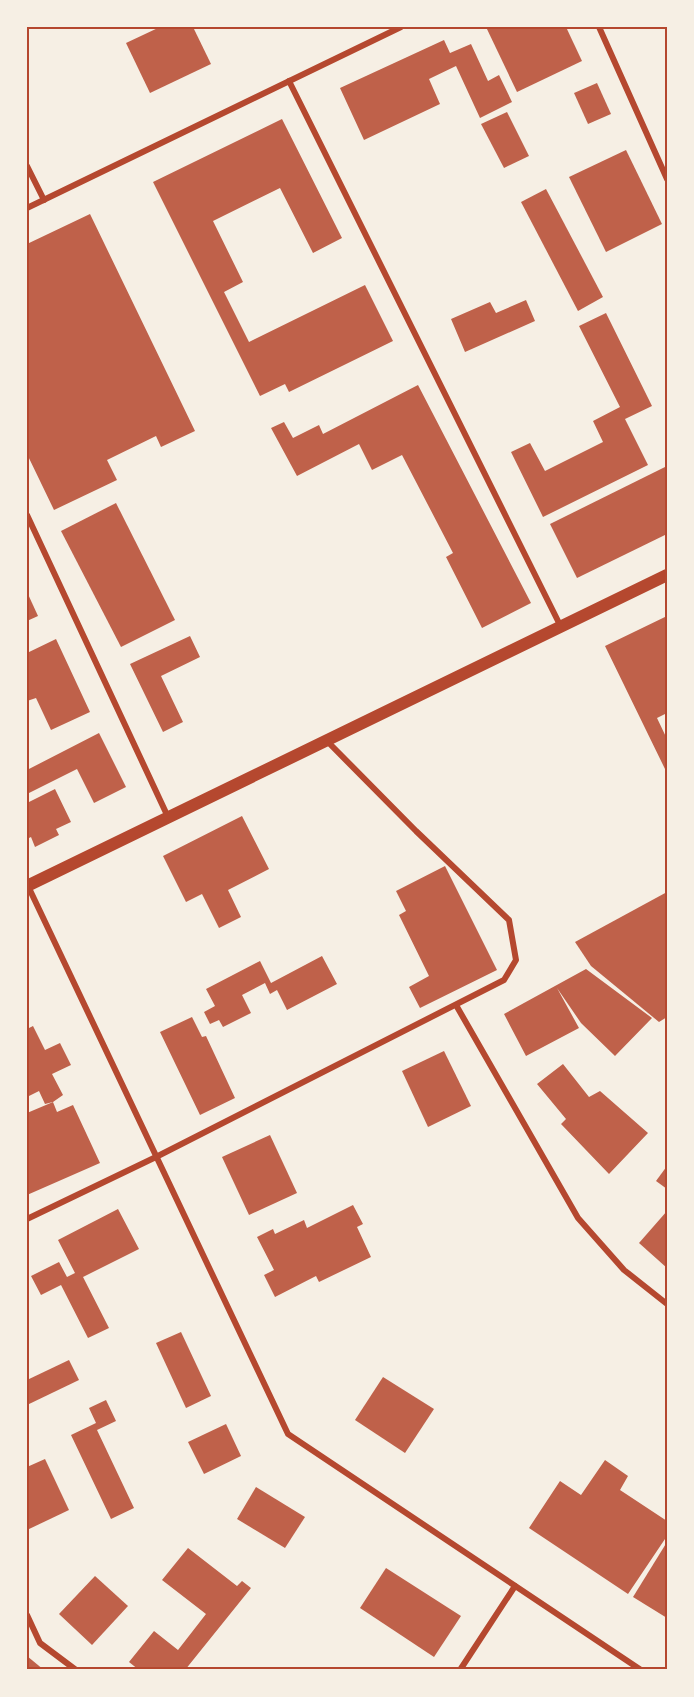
<svg xmlns="http://www.w3.org/2000/svg" width="694" height="1697" viewBox="0 0 694 1697" font-family="'Varela Round',sans-serif">
	<rect width="100%" height="100%" fill="#f6efe4"/>
	<g fill="#bf614a">
		<polygon points="160,27 193,27 211,64 150,93 126,43"/>
		<polygon points="486,27 566,27 582,61 517,92"/>
		<polygon points="444,40 450,53 471,44 488,81 499,75 512,102 480,118 456,66 429,79 440,104 364,140 340,88"/>
		<polygon points="597,83 611,114 588,124 574,93"/>
		<polygon points="507,112 529,156 504,168 481,124"/>
		<polygon points="282,119 342,238 313,253 280,188 213,221 243,282 224,292 249,342 365,285 393,341 289,392 285,384 260,396 153,182"/>
		<polygon points="626,150 662,224 606,252 569,177"/>
		<polygon points="546,189 603,297 578,311 521,202"/>
		<polygon points="90,214 195,431 161,447 156,436 107,460 117,480 54,510 27,454 27,244"/>
		<polygon points="526,300 535,321 465,352 451,319 490,302 496,313"/>
		<polygon points="606,313 652,406 625,419 648,465 543,517 511,452 530,443 545,471 603,442 593,421 620,407 579,326"/>
		<polygon points="418,385 531,603 482,628 446,557 453,553 402,455 372,470 359,444 297,476 271,428 284,422 293,438 319,425 323,434"/>
		<polygon points="667,466 667,534 577,578 550,524"/>
		<polygon points="116,503 175,620 121,647 61,531"/>
		<polygon points="27,592 38,616 27,621"/>
		<polygon points="667,616 667,713 657,718 667,739 667,768 665,769 605,646"/>
		<polygon points="190,636 200,657 161,676 183,722 163,732 130,664"/>
		<polygon points="56,639 90,712 51,730 36,698 27,701 27,653"/>
		<polygon points="99,733 126,787 94,803 77,769 27,794 27,770"/>
		<polygon points="55,789 71,822 56,829 59,835 35,847 31,837 27,839 27,803"/>
		<polygon points="242,816 269,869 228,890 241,917 219,928 202,894 186,902 163,856"/>
		<polygon points="445,866 497,970 420,1008 409,987 429,976 399,915 406,911 396,891"/>
		<polygon points="667,892 667,1017 659,1022 591,966 575,942"/>
		<polygon points="322,956 337,984 287,1010 277,990 270,994 265,983 242,995 251,1013 223,1027 219,1020 210,1024 204,1012 215,1006 206,989 260,961 271,983"/>
		<polygon points="586,969 652,1018 615,1056 581,1023 557,988 579,1028 526,1056 504,1014"/>
		<polygon points="192,1017 202,1037 206,1036 235,1098 200,1115 160,1032"/>
		<polygon points="33,1026 45,1050 60,1043 71,1065 52,1074 63,1095 53,1102 57,1112 73,1105 100,1163 27,1195 27,1113 53,1102 45,1104 39,1091 27,1097 27,1029"/>
		<polygon points="444,1051 471,1106 428,1127 402,1071"/>
		<polygon points="563,1064 589,1097 600,1091 648,1133 609,1174 561,1124 566,1119 537,1084"/>
		<polygon points="270,1135 297,1193 249,1215 222,1157"/>
		<polygon points="667,1166 667,1189 656,1181"/>
		<polygon points="353,1205 363,1224 357,1227 371,1257 319,1282 316,1276 275,1297 264,1275 274,1270 257,1237 273,1229 275,1234 304,1220 307,1228"/>
		<polygon points="118,1209 139,1249 83,1277 109,1328 88,1338 61,1285 41,1295 31,1276 59,1262 67,1277 75,1273 58,1240"/>
		<polygon points="667,1211 667,1268 639,1243"/>
		<polygon points="181,1332 211,1396 186,1408 156,1343"/>
		<polygon points="69,1360 79,1380 27,1405 27,1380"/>
		<polygon points="383,1377 434,1409 405,1453 355,1420"/>
		<polygon points="106,1400 116,1421 97,1430 134,1508 111,1519 71,1435 96,1423 89,1408"/>
		<polygon points="226,1424 241,1456 204,1474 188,1442"/>
		<polygon points="45,1459 69,1510 27,1530 27,1467"/>
		<polygon points="605,1460 628,1476 620,1490 667,1521 667,1536 628,1594 529,1528 560,1481 581,1495"/>
		<polygon points="256,1487 305,1517 285,1548 237,1519"/>
		<polygon points="667,1542 667,1618 633,1597"/>
		<polygon points="188,1548 237,1586 242,1581 251,1588 185,1670 139,1670 129,1662 154,1631 178,1650 206,1614 162,1580"/>
		<polygon points="386,1568 461,1616 434,1657 360,1608"/>
		<polygon points="95,1576 128,1606 92,1645 59,1614"/>
		<polygon points="27,1656 44,1670 27,1670"/>
	</g>
	<g fill="none" stroke-linecap="round" stroke-linejoin="round">
		<g stroke="#b5482f" stroke-width="6">
			<polyline points="599,27 667,179"/>
			<polyline points="289,81 561,627"/>
			<polyline points="27,166 44,200"/>
			<polyline points="27,208 401,27"/>
			<polyline points="27,515 168,817"/>
			<polyline points="28,886 288,1434 641,1670"/>
			<polyline points="456,1005 578,1218 624,1270 667,1304"/>
			<polyline points="27,1219 156,1157 504,980 516,960 509,920 416,831 326,740"/>
			<polyline points="27,1615 40,1643 76,1670"/>
			<polyline points="460,1670 515,1586"/>
		</g>
		<polyline stroke="#b5482f" stroke-width="12" points="27,886 667,575"/>
	</g>
	<rect width="694" height="1697" fill="none" stroke="#f6efe4" stroke-width="57"/>
	<rect x="28" y="28" width="638" height="1640" fill="none" stroke="#b5482f" stroke-width="2"/>
</svg>
